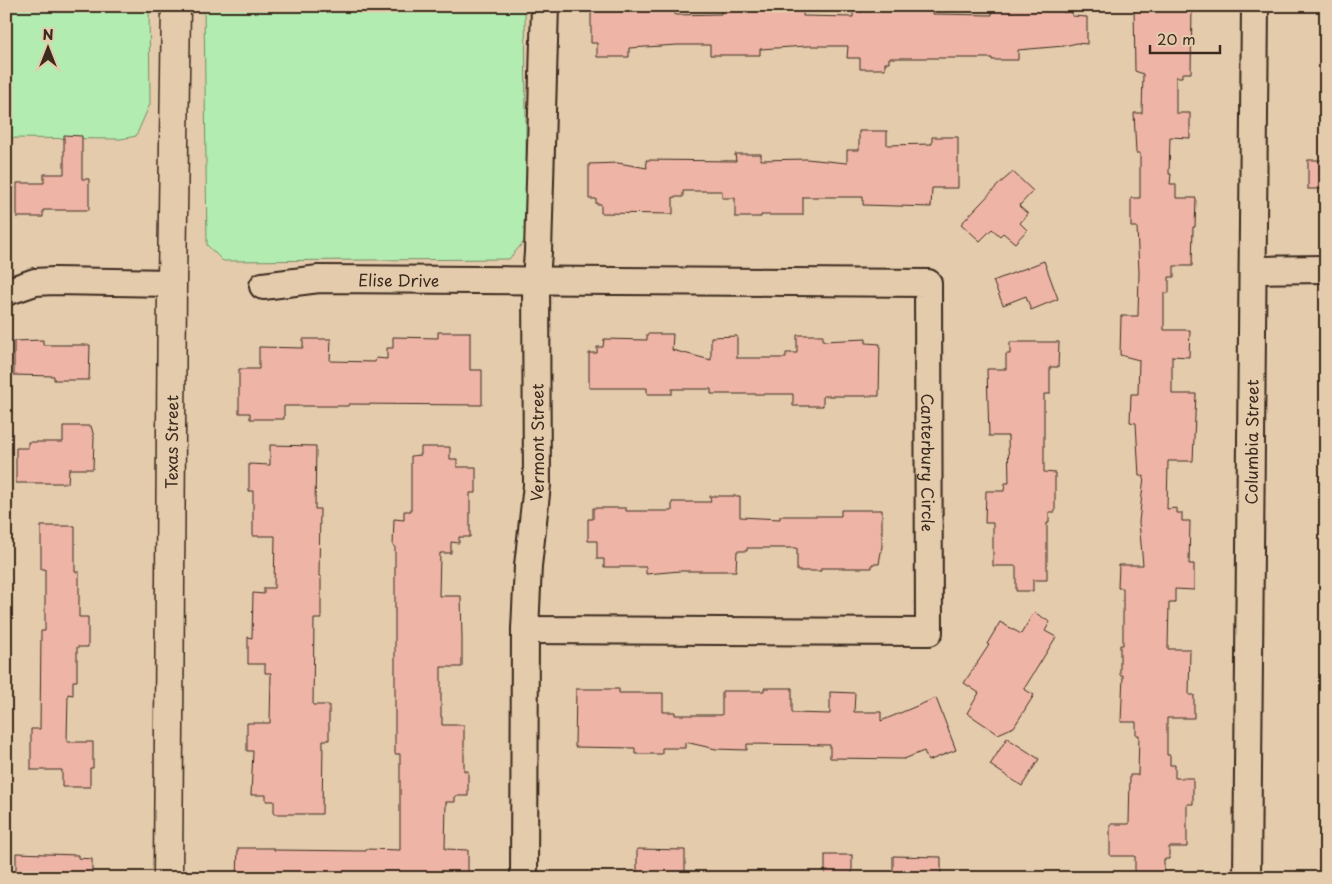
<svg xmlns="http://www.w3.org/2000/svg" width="1332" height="884" viewBox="0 0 1332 884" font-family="'Playpen Sans',sans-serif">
	<rect width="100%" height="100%" fill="#e4cbac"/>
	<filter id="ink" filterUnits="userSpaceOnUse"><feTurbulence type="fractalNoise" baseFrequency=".02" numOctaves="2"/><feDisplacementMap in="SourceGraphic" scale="10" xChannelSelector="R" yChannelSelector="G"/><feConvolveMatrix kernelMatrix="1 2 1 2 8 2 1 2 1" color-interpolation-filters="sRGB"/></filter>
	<g filter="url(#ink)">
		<g fill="#b2ecb0" stroke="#768b67">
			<polygon points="6,6 149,6 150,104 136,136 121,139 6,138"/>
			<polygon points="204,6 525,6 527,238 509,259 223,261 207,245"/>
		</g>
		<g fill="#eeb5a6" stroke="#3b2a1e">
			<polygon points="598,6 675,6 675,15 721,14 721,9 734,9 734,6 803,6 803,16 853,17 853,11 863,12 863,6 933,6 933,14 992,15 992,6 1062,6 1062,12 1072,12 1072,16 1087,17 1087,44 1077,43 1064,46 1018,50 1018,60 992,60 992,58 889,58 889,63 885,63 885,69 860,69 860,58 847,58 848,46 807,46 760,49 760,55 710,55 710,45 678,45 629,48 629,57 597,57 597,43 591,43 591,9 598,9"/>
			<polygon points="1134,6 1192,6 1191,73 1182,73 1182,77 1176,77 1176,113 1190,113 1190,138 1170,137 1169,174 1171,174 1170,184 1176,184 1176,198 1196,198 1195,227 1193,227 1192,266 1174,266 1174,277 1169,277 1169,293 1164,293 1164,330 1190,330 1189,357 1172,356 1172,394 1196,394 1193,461 1168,461 1167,509 1177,508 1177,513 1182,513 1182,521 1190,521 1189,564 1194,564 1194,590 1175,589 1175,603 1169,603 1168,649 1190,649 1189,695 1194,695 1194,718 1167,718 1167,755 1170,755 1170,765 1175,765 1175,778 1193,778 1193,804 1187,804 1187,847 1169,847 1169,859 1164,859 1164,874 1135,874 1135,856 1110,856 1110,824 1129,824 1130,775 1138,775 1139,735 1136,735 1136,722 1121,722 1123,675 1120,675 1120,645 1123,645 1123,588 1118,588 1119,565 1143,565 1139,522 1144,476 1139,476 1136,423 1130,422 1131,394 1138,394 1139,360 1120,355 1121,316 1138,316 1139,272 1137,227 1131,227 1131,198 1140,198 1140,153 1136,153 1134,113 1142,113 1143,74 1135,71"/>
			<polygon points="859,131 887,131 887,145 932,144 932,137 958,137 958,188 932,188 931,207 863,205 863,197 803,197 803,215 761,215 761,217 735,217 735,198 722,198 722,191 683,191 683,197 673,197 673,214 601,213 601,204 596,204 596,199 589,199 589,164 618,163 647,168 646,160 736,161 735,154 761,154 761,160 806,159 847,163 847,150 859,150"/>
			<polygon points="64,135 82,136 82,179 89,179 89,210 43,210 43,217 17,217 17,183 44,183 44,174 64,174"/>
			<rect x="1308" y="160" width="18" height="29"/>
			<polygon points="1013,172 1033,191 1019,206 1028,214 1020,223 1027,230 1015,243 1003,233 1000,236 992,229 980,241 961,224 999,184"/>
			<polygon points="1044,261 1058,299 1031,310 1026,296 1003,305 993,281"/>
			<polygon points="438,332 470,332 470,370 482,370 482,405 349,404 348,406 284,406 284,419 250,419 250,413 239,413 239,369 259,369 259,347 303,348 303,339 331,339 330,361 375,362 376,358 387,359 387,348 393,348 393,337 438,338"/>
			<polygon points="647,334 673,334 672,350 711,360 711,337 737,336 737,358 786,358 786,353 797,353 797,335 823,335 823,341 866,339 866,343 880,344 879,396 823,396 823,406 793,406 793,394 711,394 711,389 672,389 672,394 647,394 647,388 589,388 589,353 597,353 597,347 603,347 604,339 647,340"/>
			<polygon points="43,340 43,345 90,345 89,380 54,380 54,376 14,375 14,341"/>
			<polygon points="1010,342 1059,342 1058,367 1050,367 1050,394 1044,394 1044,472 1055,473 1055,512 1049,512 1049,523 1047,523 1047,580 1033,580 1033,591 1016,591 1016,566 993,566 993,523 985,523 986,491 1004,491 1005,483 1009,483 1008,436 989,436 987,369 1006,369 1006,354 1010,354"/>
			<polygon points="63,426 91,426 94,437 93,469 69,469 68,483 16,483 16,448 28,448 28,442 63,442"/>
			<polygon points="270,445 316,446 315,509 320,509 319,576 321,576 321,619 314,619 313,705 329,705 329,740 323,740 322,814 274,814 274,801 266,801 266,795 251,795 253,751 247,751 247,723 270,723 271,673 265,673 265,664 248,664 248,637 252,638 253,593 264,594 264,588 274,588 275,536 253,536 253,491 249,491 249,464 270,465"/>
			<polygon points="421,447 450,447 450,459 457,459 457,467 476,467 476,493 470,493 470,537 459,537 459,543 451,542 451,553 440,553 439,596 461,596 462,639 462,667 441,667 441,717 442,717 442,725 464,725 464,771 468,771 468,796 455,796 455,802 446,802 445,849 468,850 468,878 237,878 238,848 274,848 274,850 366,851 366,849 400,850 400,754 395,754 395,546 393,546 394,519 404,520 404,511 411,511 411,456 421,455"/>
			<polygon points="710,496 740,496 740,517 780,519 780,516 841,516 841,510 882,510 882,546 879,564 872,564 872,568 821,568 821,571 797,571 797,548 747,548 747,551 737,551 736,571 680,571 646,574 646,567 604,567 604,559 597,559 597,541 588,541 588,519 593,519 593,508 626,508 626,511 672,511 672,502 711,502"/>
			<polygon points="41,526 75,526 75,572 79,572 79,617 88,617 88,647 77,647 77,681 73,681 73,695 68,694 67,742 93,742 93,768 90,768 90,787 62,787 62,770 31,770 31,729 40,729 41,631 45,631 45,569 41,569"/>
			<polygon points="1034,612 1050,622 1045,631 1056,637 1024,689 1034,695 1014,727 998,734 967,713 979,693 964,683 989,645 987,644 1000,622 1021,634"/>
			<polygon points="764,688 792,688 792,713 830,714 830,692 855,693 854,712 881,712 881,721 936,698 956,750 928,761 924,751 904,759 830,758 830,745 747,744 747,750 716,749 685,742 685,748 662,748 662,754 635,754 635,748 575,747 576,689 619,689 619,693 663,693 663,712 675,712 675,715 722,715 722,691 764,691"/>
			<polygon points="1007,738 1039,759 1022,786 990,765"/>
			<polygon points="637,849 685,850 685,878 637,878"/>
			<polygon points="16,853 78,855 78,858 92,859 92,878 16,878"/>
			<rect x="825" y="855" width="27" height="23"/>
			<polygon points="893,856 941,857 941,878 893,878"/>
		</g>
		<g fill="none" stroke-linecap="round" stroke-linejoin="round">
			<g stroke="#3b2a1e" stroke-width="30">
				<g id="minor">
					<polyline points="1253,270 1326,269"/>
					<path id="s1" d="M263 286 319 279 928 283 929 632 525 630"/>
					<polyline points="6,292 35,282 54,281 172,283"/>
					<path id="s2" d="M524 878 525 630 528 566 537 485 536 279 538 252 545 6"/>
					<path id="s3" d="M1247 878 1255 6"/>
				</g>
			</g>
			<g stroke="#3b2a1e" stroke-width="31">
				<g id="tertiary">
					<path id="s4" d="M168 878 172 283 176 6"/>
				</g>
			</g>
			<use href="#minor" stroke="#e4cbac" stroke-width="26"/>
			<use href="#tertiary" stroke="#e4cbac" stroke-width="28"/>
		</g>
	</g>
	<g text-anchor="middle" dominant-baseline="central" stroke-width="5" stroke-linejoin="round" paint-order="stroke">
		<g font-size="16" fill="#3b2a1e" stroke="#e4cbac">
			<text stroke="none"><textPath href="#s1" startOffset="136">Elise Drive</textPath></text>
			<text stroke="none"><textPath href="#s4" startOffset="436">Texas Street</textPath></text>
			<text stroke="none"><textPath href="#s2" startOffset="436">Vermont Street</textPath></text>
			<text stroke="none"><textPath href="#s3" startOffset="436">Columbia Street</textPath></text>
			<text stroke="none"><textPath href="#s1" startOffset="845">Canterbury Circle</textPath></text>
		</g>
	</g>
	<rect width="1332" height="884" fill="none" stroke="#e4cbac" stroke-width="25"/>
	<rect x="12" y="12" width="1307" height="859" fill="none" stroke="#3b2a1e" stroke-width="2" filter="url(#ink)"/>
	<g transform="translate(48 48)" stroke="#e4cbac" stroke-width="4" paint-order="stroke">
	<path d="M0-4L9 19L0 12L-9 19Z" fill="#3b2a1e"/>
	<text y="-8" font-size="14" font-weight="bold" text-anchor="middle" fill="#3b2a1e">N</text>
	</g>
	<path d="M1150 45v8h70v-8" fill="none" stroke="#3b2a1e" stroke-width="2.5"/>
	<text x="1157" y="45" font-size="15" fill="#3b2a1e" stroke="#e4cbac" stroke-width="4" paint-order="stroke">20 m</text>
</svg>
